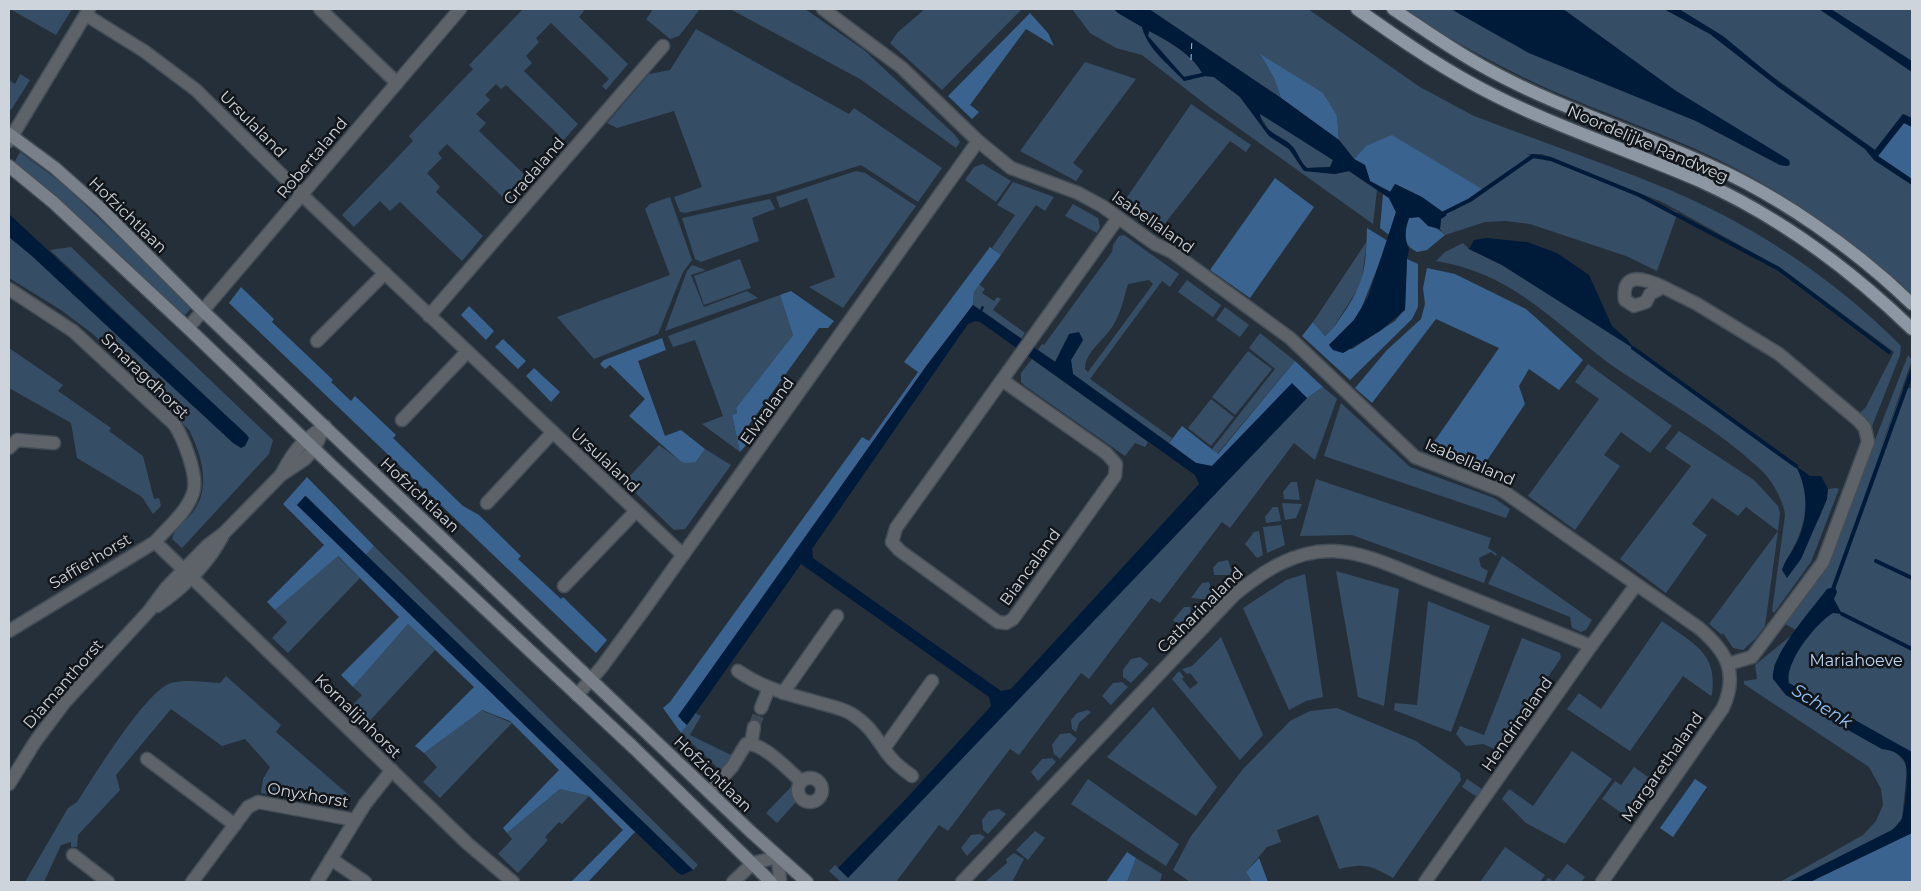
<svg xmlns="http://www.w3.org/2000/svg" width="1921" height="891" viewBox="0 0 1921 891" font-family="Montserrat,sans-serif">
	<rect width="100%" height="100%" fill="#252f3a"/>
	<g fill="#364d66" fill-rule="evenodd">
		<polygon points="10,9 72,9 56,35"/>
		<polygon points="523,9 582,9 584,11 579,17 628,64 606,90 602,86 609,79 551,23 536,38 539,42 526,56 532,63 524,71 578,124 560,144 555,139 559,135 506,85 501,89 496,84 485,95 490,100 476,114 486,123 479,131 530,180 510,204 447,144 438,153 442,158 427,173 440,187 436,192 483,236 462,261 400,202 390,211 380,201 354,227 342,215 413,141 409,136 473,69 469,65"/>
		<polygon points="650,9 700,9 679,36 670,39 646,19 652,11"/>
		<polygon points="730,9 805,9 864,50 954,134 960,142 956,148 860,79"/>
		<polygon points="925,9 1022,9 942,90 890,43 898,32"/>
		<path d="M1072 9H1114L1118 13 1142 27C1148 50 1169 64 1184 81L1205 76 1214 77 1240 97 1269 136 1289 149 1304 171 1335 174 1349 171 1377 190 1373 224 1209 107 1142 55 1116 48 1090 33Z"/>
		<path d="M1149 9H1308L1420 87 1472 115C1538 141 1605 163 1670 190 1755 226 1836 280 1901 346L1900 355 1871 429 1859 414 1866 407 1894 352 1779 267 1662 202 1542 154H1526L1546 159 1678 212 1657 271 1626 256 1530 224 1505 221 1485 222 1445 235 1440 229 1441 219 1366 146 1354 159 1339 140 1337 116 1261 56 1274 78 1281 98Z"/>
		<path d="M1404 9H1451L1529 53 1696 121 1780 165 1788 166 1742 132 1676 91 1563 9H1664L1710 34 1778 87 1865 149 1874 160 1912 185V294C1852 241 1790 195 1717 159 1661 132 1602 113 1546 88 1497 65 1449 40 1404 9Z"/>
		<polygon points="1679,9 1819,9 1912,72 1912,118 1903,114 1875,150"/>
		<polygon points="1826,9 1912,9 1912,67"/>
		<polygon points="696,29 849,114 854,108 942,168 918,202 861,165 772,193 685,213 680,212 674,197 702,187 674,111 617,128 607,123 649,74 670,70"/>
		<path d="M1149 31C1168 41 1191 54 1203 73L1184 77 1148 36Z"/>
		<polygon points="1085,62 1136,79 1073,163 1083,171 1076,181 1020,151"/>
		<polygon points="20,74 30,80 11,110 9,108 9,80 15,84"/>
		<polygon points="1191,104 1251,145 1246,152 1230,141 1162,227 1174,235 1169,240 1136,216 1139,211 1131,205 1127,210 1121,206"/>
		<polygon points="1260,113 1333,160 1330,167 1307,168 1302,163 1293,147 1271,133 1260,116"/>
		<polygon points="20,152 63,184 192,307 184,316 54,195 14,163"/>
		<polygon points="983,164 1011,181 996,202 965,180 974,167"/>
		<polygon points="856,171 865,173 916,206 843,308 809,287 835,277 807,198 780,208 776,197"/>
		<polygon points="1013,182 1054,197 1045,211 1036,205 1001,255 992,248 1015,215 997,205"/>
		<polygon points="670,197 692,260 683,272 658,334 594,359 557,317 670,275 645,209 650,204"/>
		<polygon points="770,199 775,209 752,218 759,241 701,262 695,259 682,218"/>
		<polygon points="1073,204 1098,218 1100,227 1097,233 1065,216"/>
		<path d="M1124 235 1179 274 1170 287 1162 281 1090 379 1172 438 1169 443 1073 374 1071 360 1083 340 1056 362 1038 350 1042 344 1044 345 1112 252 1113 245 1119 236ZM1149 280 1153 284 1088 372 1085 369C1085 351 1105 340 1114 324 1121 312 1124 298 1128 284Z"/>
		<path d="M9 237 32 256 195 408 247 435 50 250 71 247 273 440 269 454 182 548 172 539C174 528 186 521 193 512 211 488 202 455 189 430L93 334 61 310 9 278Z"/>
		<polygon points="1367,241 1361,284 1331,331 1325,336 1313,322"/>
		<path d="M1463 243 1469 249 1502 265 1633 348 1796 466C1814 501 1804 533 1784 564 1804 541 1824 521 1828 489L1836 488 1839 489 1811 562 1774 613 1772 611 1785 515C1784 503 1774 484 1765 474 1725 434 1671 404 1623 373 1581 345 1546 307 1501 283 1481 272 1459 265 1436 261L1445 252Z"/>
		<polygon points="740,259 751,288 704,305 694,276"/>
		<polygon points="692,265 706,270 691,275 704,307 747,291 758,298 665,331 687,271"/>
		<polygon points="1187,280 1221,305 1213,317 1178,292"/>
		<polygon points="979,284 985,289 982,293 994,301 997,297 1001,299 993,310 1025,333 1021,339 982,311 984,307 980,310 973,305 974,292"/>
		<polygon points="780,295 793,335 736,408 737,413 732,415 740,452 702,424 723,416 695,340 673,347 668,336"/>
		<polygon points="1225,307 1249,325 1240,337 1216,320"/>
		<polygon points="1260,333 1295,361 1217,454 1212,449 1275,369 1249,348"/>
		<polygon points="9,348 63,385 58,391 111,428 109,431 143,456 154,499 159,498 161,506 153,514 142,497 77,458 71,423 9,388"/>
		<polygon points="1248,351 1272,369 1235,415 1212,397"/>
		<polygon points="1908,355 1912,360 1877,459 1903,389 1912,388 1912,757 1775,679 1828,589 1796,630 1785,624 1825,569"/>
		<polygon points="1032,359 1148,442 1145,447 1135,443 1125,456 1025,386 1021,382 1021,373"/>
		<polygon points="1588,364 1672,426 1650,453 1621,432 1604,455 1620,466 1575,530 1528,496 1599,399 1575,382"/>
		<polygon points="1323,387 1337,399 1315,460 1294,443 1230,528 1222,522 1160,603 1151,598 1089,679 1081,673 1019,755 1010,749 948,831 939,825 896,882 841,882 829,871 835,865 848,877 1307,398"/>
		<polygon points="1211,399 1234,417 1211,446 1188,428"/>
		<polygon points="1341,403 1410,467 1494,498 1510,509 1506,518 1324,456"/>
		<polygon points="1679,431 1754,480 1778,506 1780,513 1778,531 1765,626 1756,638 1743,650 1733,648 1723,633 1722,635 1709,624 1778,531 1746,507 1738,516 1712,498 1692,524 1707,535 1666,593 1620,559 1691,466 1665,448"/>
		<polygon points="659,445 679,460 696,462 705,449 731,465 685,529 674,530 624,482"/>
		<polygon points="1316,479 1491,538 1488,548 1497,554 1496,556 1491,552 1479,558 1481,567 1488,571 1484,583 1352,535 1300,536"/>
		<polygon points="1291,482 1297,482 1300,500 1284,499 1283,492"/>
		<polygon points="1282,503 1302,504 1296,518 1285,520"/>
		<polygon points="1273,507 1278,507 1281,521 1266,523 1265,517"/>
		<polygon points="1281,525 1285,545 1267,553 1263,527"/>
		<polygon points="1259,531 1263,555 1257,558 1245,544 1254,532"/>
		<polygon points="374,546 698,865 693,870 366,555"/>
		<polygon points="337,556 360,578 288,653 272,638 287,622 275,610"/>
		<polygon points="1502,556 1592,620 1586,630 1581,632 1572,628 1570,617 1488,584"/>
		<polygon points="1228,560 1233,575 1214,575 1213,568 1218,562"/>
		<polygon points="1336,571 1399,589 1384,706 1358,697"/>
		<polygon points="1305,574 1323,697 1306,701 1289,710 1243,608 1286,580"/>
		<polygon points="1209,582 1214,598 1212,600 1191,598 1202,583"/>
		<polygon points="1428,601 1490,626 1451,732 1394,710 1395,703 1417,705"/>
		<polygon points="1184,607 1190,607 1193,619 1183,630 1173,620"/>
		<path d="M1662 621C1692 643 1718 652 1712 694L1711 696 1683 676 1630 751 1567 709 1579 693 1601 709Z"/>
		<polygon points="408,624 435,650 365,726 348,710 362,695 353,687"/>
		<polygon points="1793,634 1774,665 1777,684 1786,695 1882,749 1893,750 1904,761 1907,770 1902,819 1892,830 1789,882 1780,882 1863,835 1876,821 1883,805 1881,789 1869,767 1744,684 1744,681 1757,679 1755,665"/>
		<polygon points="1221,637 1263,735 1240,760 1172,679 1179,671 1184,677 1182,679 1190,689 1198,683 1190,673 1187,674 1182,669 1192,666"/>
		<polygon points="1522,638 1560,653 1561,658 1497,750 1483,744 1466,746 1456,734 1460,726 1484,735"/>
		<polygon points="1140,657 1149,664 1131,683 1123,677 1123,670 1131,659"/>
		<path d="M226 676 281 725 276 732 350 796 342 806 261 793 263 779 270 767 245 739 222 746 171 709 116 775 120 790 78 835 77 847H71V842L61 845 44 882H25L68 808 77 802C92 779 147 689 171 683 186 679 204 682 220 683Z"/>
		<polygon points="1122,682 1128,687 1111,705 1102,696 1113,683"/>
		<polygon points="1153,707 1217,787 1196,816 1107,757"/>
		<path d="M1337 708 1416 741 1460 773 1461 780 1393 878C1370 865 1365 863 1339 869L1318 815 1277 830 1281 842 1267 847 1246 872 1252 882H1190L1173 870 1191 836 1243 769 1290 721 1310 711Z"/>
		<polygon points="481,710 512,723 440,798 423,782 437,767 424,753"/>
		<polygon points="1088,710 1091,712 1079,723 1076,732 1072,729 1071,720 1077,713"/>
		<polygon points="695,713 701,716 690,735 731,755 731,758 721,771 681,733"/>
		<polygon points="1070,733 1077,739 1060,759 1054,754 1052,745 1060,734"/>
		<polygon points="1572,751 1612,779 1565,844 1526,823 1502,799 1509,789 1533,806"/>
		<polygon points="1052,758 1056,762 1038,781 1031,772 1042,759"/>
		<polygon points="1634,767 1652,780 1627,817 1602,799 1615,781 1621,785"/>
		<polygon points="1088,779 1179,844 1166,866 1071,804"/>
		<polygon points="1467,779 1482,789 1477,797 1462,787"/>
		<polygon points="793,785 792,790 797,801 777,823 766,813"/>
		<polygon points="560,789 589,796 562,824 559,822 545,837 548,840 518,873 498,854 512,839 507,833"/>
		<polygon points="999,809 1006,814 988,834 983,830 982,820 989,811"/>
		<polygon points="1035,831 1045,838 1028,860 1016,850"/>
		<polygon points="980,834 985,837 967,856 961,848 971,835"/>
		<polygon points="1505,847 1545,875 1540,882 1480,882"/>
		<polygon points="1014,853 1024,859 1012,882 985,882 1007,863 1006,859"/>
		<polygon points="1136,858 1162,874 1160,882 1127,882"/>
		<polygon points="1567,864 1585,877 1581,882 1545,882 1548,878 1554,881"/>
	</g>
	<g fill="#3b638f">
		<polygon points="1030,13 1048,33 1054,46 1026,29 970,105 979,112 972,119 948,96"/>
		<polygon points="1260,54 1323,93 1337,116 1339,140 1281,98 1274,78"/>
		<polygon points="1904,123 1912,127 1912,179 1878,156"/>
		<polygon points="1392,135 1482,189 1447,215 1422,197 1395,184 1391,192 1370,181 1365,165 1354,159 1366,146"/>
		<polygon points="1275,178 1314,207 1250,298 1210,270"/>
		<polygon points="1383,194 1389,198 1396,212 1389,235 1380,228"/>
		<path d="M1419 217C1427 225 1438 227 1445 235L1427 250 1417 252C1402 245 1404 232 1409 218Z"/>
		<path d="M1367 228 1388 241 1361 309 1354 320 1329 345 1352 349 1395 321 1405 309 1407 259 1418 264V307L1412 319 1350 380 1302 336 1313 322 1325 336C1333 330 1337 322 1343 314 1365 282 1366 266 1367 228Z"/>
		<polygon points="990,247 1001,255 974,292 973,305 927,365 770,588 681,720 687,725 681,733 663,708 670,702 862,437 869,441 918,372 904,362"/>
		<polygon points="1427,268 1455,274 1526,309 1583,360 1559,390 1529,369 1519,386 1525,404 1480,471 1427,452 1499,348 1436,319 1372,403 1355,388 1387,350 1421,319 1425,304 1423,288"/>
		<polygon points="241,287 274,319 272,322 333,380 331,382 351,401 355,396 396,435 393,438 463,506 479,515 521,556 518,559 561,599 563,597 607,640 596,653 229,303"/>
		<polygon points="791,291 834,321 828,328 819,328 740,437 748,443 740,452 732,415 737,413 736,408 793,335 780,295"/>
		<polygon points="469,306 494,331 486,340 461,315"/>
		<polygon points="662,338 666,350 638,361 665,436 681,430 705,449 696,462 685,463 679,460 629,416 645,399 610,365 605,369 600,364 604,360"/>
		<polygon points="503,339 526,361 518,369 495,347"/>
		<polygon points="1295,361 1323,387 1307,398 1292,384 1212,466 1196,463 1169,443 1182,426 1218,454"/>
		<polygon points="534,368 560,392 551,402 526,376"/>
		<polygon points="307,477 374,546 366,555 306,496 297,505 635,832 588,882 571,882 623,830 589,796 560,789 507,833 503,828 559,770 510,721 482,710 424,753 415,746 474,687 408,624 353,687 341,675 399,617 338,556 275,610 267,602 324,545 283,504"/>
		<polygon points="1695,779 1707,787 1673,837 1660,828"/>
		<polygon points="1912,833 1912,882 1810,882"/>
		<polygon points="1127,852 1136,858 1127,882 1106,882"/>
		<polygon points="1259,858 1268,882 1252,882 1246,872"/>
	</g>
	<g fill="#001b39" fill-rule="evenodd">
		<path d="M1114 9H1149L1281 98 1339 140 1354 159 1365 165 1370 181 1390 192 1395 184 1422 197 1447 215 1441 219 1440 229 1428 226 1419 217 1409 218C1405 228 1404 240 1409 249L1407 259 1405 310 1380 331 1343 353 1333 350 1329 345 1354 320 1368 297 1396 212 1389 198 1349 171 1335 174 1304 171 1289 149 1269 136 1240 97 1214 77 1205 76 1184 81C1169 64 1148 50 1142 27L1118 13ZM1149 31C1167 40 1192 54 1202 73L1184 77 1148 36ZM1260 114 1333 160 1330 167 1307 168C1300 162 1299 154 1293 147 1283 135 1262 133 1260 114Z"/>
		<polygon points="1451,9 1563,9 1676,91 1789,160 1790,164 1788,166 1780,165 1696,121 1529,53"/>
		<polygon points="1664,9 1679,9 1723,36 1780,83 1875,150 1903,114 1912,118 1912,127 1904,123 1878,156 1912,179 1912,185 1874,160 1865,149 1778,87 1710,34"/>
		<polygon points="1819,9 1831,9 1912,61 1912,72"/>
		<polygon points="9,214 247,435 249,438 245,446 241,448 233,443 32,256 9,237"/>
		<polygon points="1487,238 1527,242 1557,253 1589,275 1612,326 1628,340 1633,348 1502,265 1469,249 1474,240"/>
		<path d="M973 305 980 310 982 306 984 307 982 311 1055 362 1069 334 1079 332 1083 340 1071 360 1073 374 1196 463 1212 466 1292 383 1307 398 848 878 838 868 904 801 991 706 989 697 801 564 687 725 678 716 927 365ZM975 321 980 322 1195 475 1199 484 1011 689 1001 691 813 558 812 549 968 324Z"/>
		<path d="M1796 466 1810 476H1821L1828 489 1827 499 1801 559 1787 578 1782 570C1785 560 1791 554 1795 546 1809 521 1809 491 1796 466Z"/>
		<polygon points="305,496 693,870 682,875 678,873 297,505"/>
		<path d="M1835 587 1837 592 1834 599 1842 614 1833 613C1816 623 1784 663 1789 683L1912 752V833L1810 882H1789L1892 830C1896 827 1900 823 1902 818 1905 808 1909 771 1905 762 1901 753 1891 750 1882 749L1786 695 1773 679C1770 655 1813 608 1827 589Z"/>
	</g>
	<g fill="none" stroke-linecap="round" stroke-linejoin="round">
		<g stroke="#001b39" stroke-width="4">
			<polyline points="1444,213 1470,200 1533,156 1551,159 1639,195 1779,269 1889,352"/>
			<polyline points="1633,348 1796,466"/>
			<polyline points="1876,561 1912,578"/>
			<polyline points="1833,589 1912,371"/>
			<polyline points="1842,614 1912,649"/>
		</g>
		<polyline stroke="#93c3f9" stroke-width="1" stroke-dasharray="6 5" stroke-linecap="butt" points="1191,60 1192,38"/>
		<polyline stroke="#3e4852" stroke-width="12" stroke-dasharray="12 6" stroke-linecap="butt" points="754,727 761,708"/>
		<g stroke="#434d57" stroke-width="15">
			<g id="minor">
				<polyline points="320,9 397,83"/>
				<path d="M823 9 901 67 978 141 1011 168 1078 193 1102 206 1155 244 1172 252 1290 338 1415 457 1503 491 1699 628C1726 651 1739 672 1723 708L1602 882"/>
				<polyline points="86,15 144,51 196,90 302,195 683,555"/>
				<polyline points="9,141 89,9"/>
				<path d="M1663 287C1646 279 1621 270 1625 300L1634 306 1646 302 1650 294 1663 287 1697 304 1779 354 1859 421 1865 428 1868 442 1823 562 1752 657 1728 664"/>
				<path d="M9 289 73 331 174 424C183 437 199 477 193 493 187 512 168 527 155 542"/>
				<polyline points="429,316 663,46"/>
				<polyline points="188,328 460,9"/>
				<polyline points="317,341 385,273"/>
				<polyline points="1002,380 1106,453 1116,464 1115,476 1013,619 1006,623 998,622 899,550 892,542 896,528 1118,218"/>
				<polyline points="402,420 467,352"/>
				<polyline points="9,448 17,440 54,443"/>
				<path d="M282 473C295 449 302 441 325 426"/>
				<polyline points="487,503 553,432"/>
				<polyline points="564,586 636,511"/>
				<path d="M157 606C183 588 207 565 222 537"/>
				<polyline points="9,631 155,542 468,844 513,882"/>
				<path d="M738 671C761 687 786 694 813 701 825 705 839 707 850 713 873 727 876 740 891 758 897 765 905 771 912 776"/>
				<polyline points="783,693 837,616"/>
				<polyline points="577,695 601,668 643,611 978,141"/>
				<polyline points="761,708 769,688"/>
				<polyline points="751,744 754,727"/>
				<polyline points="885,747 932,681"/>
				<polyline points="147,759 235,825"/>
				<circle cx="810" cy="790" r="12"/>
				<polyline points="9,784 35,742 65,702 149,611 166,588 208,545 224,533 281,475 305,459 314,449 325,426"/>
				<path d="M709 792 732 767 746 744C763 742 789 771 801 781"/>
				<polyline points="73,855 108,882"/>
				<polyline points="331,859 365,882"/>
				<polyline points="192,882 248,807 258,802 355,820"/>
				<polyline points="317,882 365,804 392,770"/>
				<polyline points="733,882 753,863 778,857 780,882"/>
				<path d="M962 882 1234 595C1262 572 1294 550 1333 551 1367 552 1403 571 1434 583 1486 604 1539 625 1591 646"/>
				<polyline points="1425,882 1591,646 1636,585"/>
			</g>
		</g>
		<g stroke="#434d57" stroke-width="15">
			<g id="secondary">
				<polyline points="9,134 55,168 100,208 203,311 750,831 807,882"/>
				<polyline points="9,166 54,203 188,328 330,464 634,748 771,882"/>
			</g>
		</g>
		<g stroke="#434d57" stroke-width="15">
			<g id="primary">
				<path d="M1357 9C1394 35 1431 61 1471 83 1543 123 1624 148 1700 181 1778 216 1851 270 1912 329"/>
				<path d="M1393 9C1422 28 1451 49 1482 66 1553 106 1633 131 1707 164 1780 196 1855 249 1912 304"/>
			</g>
		</g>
		<use href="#minor" stroke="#5e6369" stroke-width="12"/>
		<use href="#secondary" stroke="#798089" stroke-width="12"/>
		<use href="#primary" stroke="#8d97a3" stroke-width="12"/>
	</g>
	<g text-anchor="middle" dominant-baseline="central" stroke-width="5" stroke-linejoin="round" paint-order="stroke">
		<g font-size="16" fill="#ced4db" stroke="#12161b">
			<text transform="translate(253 124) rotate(45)">Ursulaland</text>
			<text transform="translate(1648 144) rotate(23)">Noordelijke Randweg</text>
			<text transform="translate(312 158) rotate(-50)">Robertaland</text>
			<text transform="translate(534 171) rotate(-49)">Gradaland</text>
			<text transform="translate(128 215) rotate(44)">Hofzichtlaan</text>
			<text transform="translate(1153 222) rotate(35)">Isabellaland</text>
			<text transform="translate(145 376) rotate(44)">Smaragdhorst</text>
			<text transform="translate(767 411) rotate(-54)">Elviraland</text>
			<text transform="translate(605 460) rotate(43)">Ursulaland</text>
			<text transform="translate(1470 462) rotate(23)">Isabellaland</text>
			<text transform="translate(420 495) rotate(43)">Hofzichtlaan</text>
			<text transform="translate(90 561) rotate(-31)">Saffierhorst</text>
			<text transform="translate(1030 567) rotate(-54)">Biancaland</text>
			<text transform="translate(1200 610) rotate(-45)">Catharinaland</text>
			<text transform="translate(63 684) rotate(-49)">Diamanthorst</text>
			<text transform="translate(358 716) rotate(44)">Kornalijnhorst</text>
			<text transform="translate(1517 724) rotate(-55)">Hendrinaland</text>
			<text transform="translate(1662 767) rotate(-55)">Margarethaland</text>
			<text transform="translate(713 774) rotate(44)">Hofzichtlaan</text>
			<text transform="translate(308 795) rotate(10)">Onyxhorst</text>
		</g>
		<g font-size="16" fill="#bed6f2" stroke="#12161b">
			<text x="1856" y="660">Mariahoeve</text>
		</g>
		<g font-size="18" font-style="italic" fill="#93c3f9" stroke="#12161b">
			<text transform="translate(1822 706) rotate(32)">Schenk</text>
		</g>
	</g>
	<rect width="1921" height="891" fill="none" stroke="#ced4db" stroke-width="20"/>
</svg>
